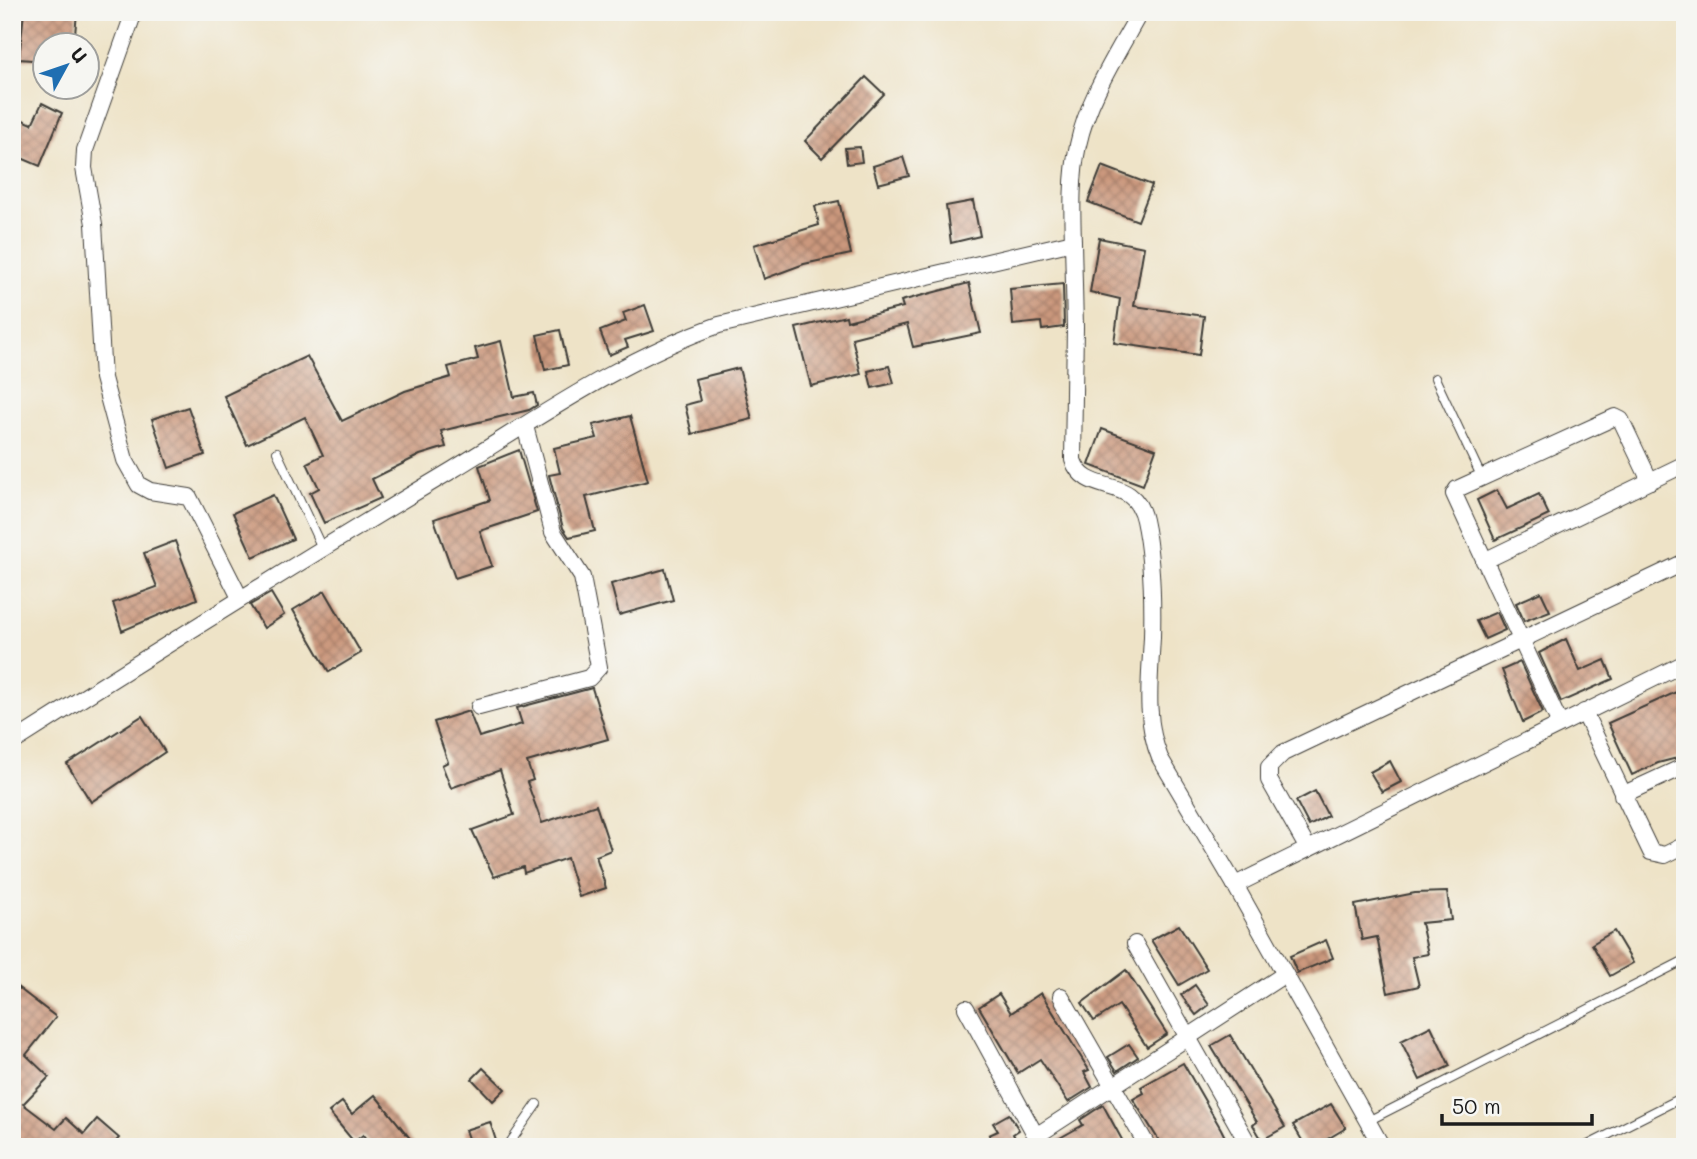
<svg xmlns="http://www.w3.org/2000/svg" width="1697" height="1159" viewBox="0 0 1697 1159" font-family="Mali,sans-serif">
	<defs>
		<pattern id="building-cross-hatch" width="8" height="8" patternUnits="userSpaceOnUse" patternTransform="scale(1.75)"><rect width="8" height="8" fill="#cb987d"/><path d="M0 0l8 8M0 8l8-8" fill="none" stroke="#a47b66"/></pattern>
	</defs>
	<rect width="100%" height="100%" fill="#f6f6f2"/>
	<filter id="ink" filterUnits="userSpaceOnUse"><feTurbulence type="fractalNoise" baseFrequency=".0143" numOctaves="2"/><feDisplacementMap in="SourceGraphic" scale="14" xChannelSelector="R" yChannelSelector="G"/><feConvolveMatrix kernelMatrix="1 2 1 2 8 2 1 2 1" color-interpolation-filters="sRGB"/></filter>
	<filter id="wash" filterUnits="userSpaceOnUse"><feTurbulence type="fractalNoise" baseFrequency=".00686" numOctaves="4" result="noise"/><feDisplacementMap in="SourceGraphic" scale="28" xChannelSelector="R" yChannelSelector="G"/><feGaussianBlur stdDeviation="1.57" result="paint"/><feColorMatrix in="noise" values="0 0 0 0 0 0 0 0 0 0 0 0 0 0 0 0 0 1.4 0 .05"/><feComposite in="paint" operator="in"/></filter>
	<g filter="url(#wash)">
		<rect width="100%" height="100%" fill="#eee3c7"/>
		<g id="blocks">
			<g fill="url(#building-cross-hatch)">
				<polygon points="24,12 77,12 74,46 46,46 46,61 19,59"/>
				<polygon points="866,77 884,94 822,158 805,141"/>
				<polygon points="42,103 62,113 40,166 12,154 12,115 32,124"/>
				<polygon points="860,147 862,162 847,164 845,148"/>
				<polygon points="903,157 909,176 878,184 873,166"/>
				<polygon points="1102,166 1152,185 1138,221 1088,202"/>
				<polygon points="839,201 851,254 804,264 764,279 754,245 819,225 815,206"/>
				<polygon points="973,201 980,236 951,243 946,206"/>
				<polygon points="1099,238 1144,247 1134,306 1204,316 1199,355 1114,343 1120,299 1090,292"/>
				<polygon points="969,283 981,333 913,347 907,324 852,338 861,374 811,386 796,328 846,316 847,321 903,307 901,301"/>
				<polygon points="1063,284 1064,327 1042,330 1041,322 1013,325 1010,289"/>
				<polygon points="645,305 654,331 625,340 628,347 609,355 600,331 626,321 623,313"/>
				<polygon points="560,330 568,365 545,370 537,335"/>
				<polygon points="501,341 514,397 534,393 537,405 529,410 441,431 446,447 420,455 372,479 381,498 324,523 310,493 319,488 307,463 323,455 305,417 247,445 224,396 307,356 342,421 405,391 451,377 448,367 478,359 475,348"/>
				<polygon points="889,366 894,383 872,388 868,371"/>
				<polygon points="739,368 752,419 692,434 685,405 700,401 695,379"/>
				<polygon points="188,407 205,455 169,468 152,419"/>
				<polygon points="630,416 648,481 586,497 595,531 569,537 563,528 549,475 560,473 554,448 597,438 593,425"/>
				<polygon points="1102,429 1156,449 1143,485 1089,465"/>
				<polygon points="519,450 537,512 480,531 492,566 455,578 434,519 490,500 479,466"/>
				<polygon points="1497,490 1507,509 1539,494 1549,515 1495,540 1477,500"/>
				<polygon points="273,495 293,539 253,557 233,513"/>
				<polygon points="175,541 197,599 122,631 113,603 157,587 144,553"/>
				<polygon points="665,569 673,600 619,615 611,584"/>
				<polygon points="325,591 361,653 329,672 293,610"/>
				<polygon points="1541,592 1550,611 1524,621 1516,603"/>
				<polygon points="271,593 284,615 264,628 250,605"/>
				<polygon points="1497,612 1505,630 1485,639 1476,621"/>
				<polygon points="1566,639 1580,671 1605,660 1613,679 1561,702 1539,653"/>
				<polygon points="1520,662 1543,712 1523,722 1502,670"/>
				<polygon points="592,688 608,739 527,762 533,780 527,782 542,823 596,805 611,850 596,856 606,888 579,897 567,858 524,873 523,867 494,877 472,830 514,815 500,770 451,788 442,765 448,762 434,722 469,711 479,737 522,724 517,708"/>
				<polygon points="1685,688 1685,756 1658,763 1632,775 1608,723"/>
				<polygon points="142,716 165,752 91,802 67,764"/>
				<polygon points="1390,761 1401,782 1382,792 1370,772"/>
				<polygon points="1315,791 1328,816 1309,826 1296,801"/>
				<polygon points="1447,892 1451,920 1421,923 1428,954 1412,957 1419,986 1388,993 1377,937 1362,940 1355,905 1415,893"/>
				<polygon points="1179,925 1207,969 1179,985 1151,940"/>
				<polygon points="1614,931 1633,963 1610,976 1592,944"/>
				<polygon points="1326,940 1333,958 1297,973 1290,956"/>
				<polygon points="1126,970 1167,1034 1147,1047 1119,1005 1094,1021 1082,1003"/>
				<polygon points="12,983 56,1017 26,1055 49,1077 23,1104 56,1129 66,1118 84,1134 97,1119 119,1138 111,1147 12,1147"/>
				<polygon points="1195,985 1209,1005 1196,1015 1181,995"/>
				<polygon points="1041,993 1089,1070 1084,1072 1092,1087 1068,1102 1040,1059 1018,1073 979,1007 999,994 1011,1013"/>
				<polygon points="1431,1026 1450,1066 1420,1080 1401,1041"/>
				<polygon points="1230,1035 1285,1127 1262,1140 1253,1125 1257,1122 1211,1046"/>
				<polygon points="1129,1044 1138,1057 1117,1071 1108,1057"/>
				<polygon points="1183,1063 1221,1129 1230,1147 1163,1147 1133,1099 1144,1093 1141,1087"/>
				<polygon points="483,1068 505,1089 493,1101 472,1079"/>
				<polygon points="375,1095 417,1147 372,1147 363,1135 354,1142 329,1112 342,1102 352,1114"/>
				<polygon points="1331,1104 1346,1128 1314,1147 1306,1147 1293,1125"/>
				<polygon points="1103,1105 1126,1147 1052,1147 1051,1143 1083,1125 1080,1120"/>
				<polygon points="1009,1114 1019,1130 1013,1134 1020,1147 996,1147 989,1135 998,1131 993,1123"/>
				<polygon points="490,1122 498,1147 471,1147 465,1130"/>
			</g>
		</g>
	</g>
	<g filter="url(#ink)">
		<use href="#blocks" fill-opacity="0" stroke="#3c3a36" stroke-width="2"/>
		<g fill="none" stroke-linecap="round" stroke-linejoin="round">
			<g stroke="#3c3a36" stroke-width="10">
				<g id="lane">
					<polyline points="1435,378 1482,478"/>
					<polyline points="277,452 322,548"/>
					<polyline points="1368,1121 1685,960"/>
					<polyline points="507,1147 537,1104"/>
					<polyline points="1584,1147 1685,1096"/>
				</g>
			</g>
			<g stroke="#3c3a36" stroke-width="18">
				<g id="street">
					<polyline points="134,12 85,150 84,168 94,224 103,378 125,460 139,485 150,491 189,497 240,598"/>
					<path d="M1073 242C1072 210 1071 177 1078 145 1088 98 1117 54 1140 12"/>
					<polyline points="1484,561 1685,464"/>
					<polyline points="479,707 589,678 599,667 582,577 553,532 525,426"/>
					<polyline points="1584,712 1651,852 1665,855 1685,845"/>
					<polyline points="1560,724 1454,494 1457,489 1615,417 1621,420 1650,481"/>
					<path d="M12 743C158 650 305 558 454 469 539 417 624 358 719 325L1073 242 1075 327 1073 460C1086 498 1134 473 1144 520 1152 557 1153 600 1152 637 1150 678 1144 720 1160 758L1235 885 1382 1147"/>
					<polyline points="1622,795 1685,766"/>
					<polyline points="1308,849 1269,780 1269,767 1283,753 1685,562"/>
					<polyline points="1235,885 1685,663"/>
					<polyline points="1135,944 1250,1147"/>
					<polyline points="1061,996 1148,1147"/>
					<polyline points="966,1008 1042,1147"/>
					<polyline points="1036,1136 1285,974"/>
				</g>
			</g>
			<use href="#lane" stroke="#fff" stroke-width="8"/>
			<use href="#street" stroke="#fff" stroke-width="16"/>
		</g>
	</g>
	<rect width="1697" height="1159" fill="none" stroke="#f6f6f2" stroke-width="42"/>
	<g transform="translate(66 66) rotate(50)"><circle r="33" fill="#f6f6f2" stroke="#9f9f9c" stroke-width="2"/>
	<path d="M0-5L12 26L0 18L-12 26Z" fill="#1f6fb2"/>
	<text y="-10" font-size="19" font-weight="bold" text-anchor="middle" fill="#1c1c1c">U</text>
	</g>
	<path d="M1442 1114v10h150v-10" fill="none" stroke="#1c1c1c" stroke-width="3.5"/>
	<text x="1452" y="1114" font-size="21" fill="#1c1c1c" stroke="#f6f6f2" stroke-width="5" paint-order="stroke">50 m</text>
</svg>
